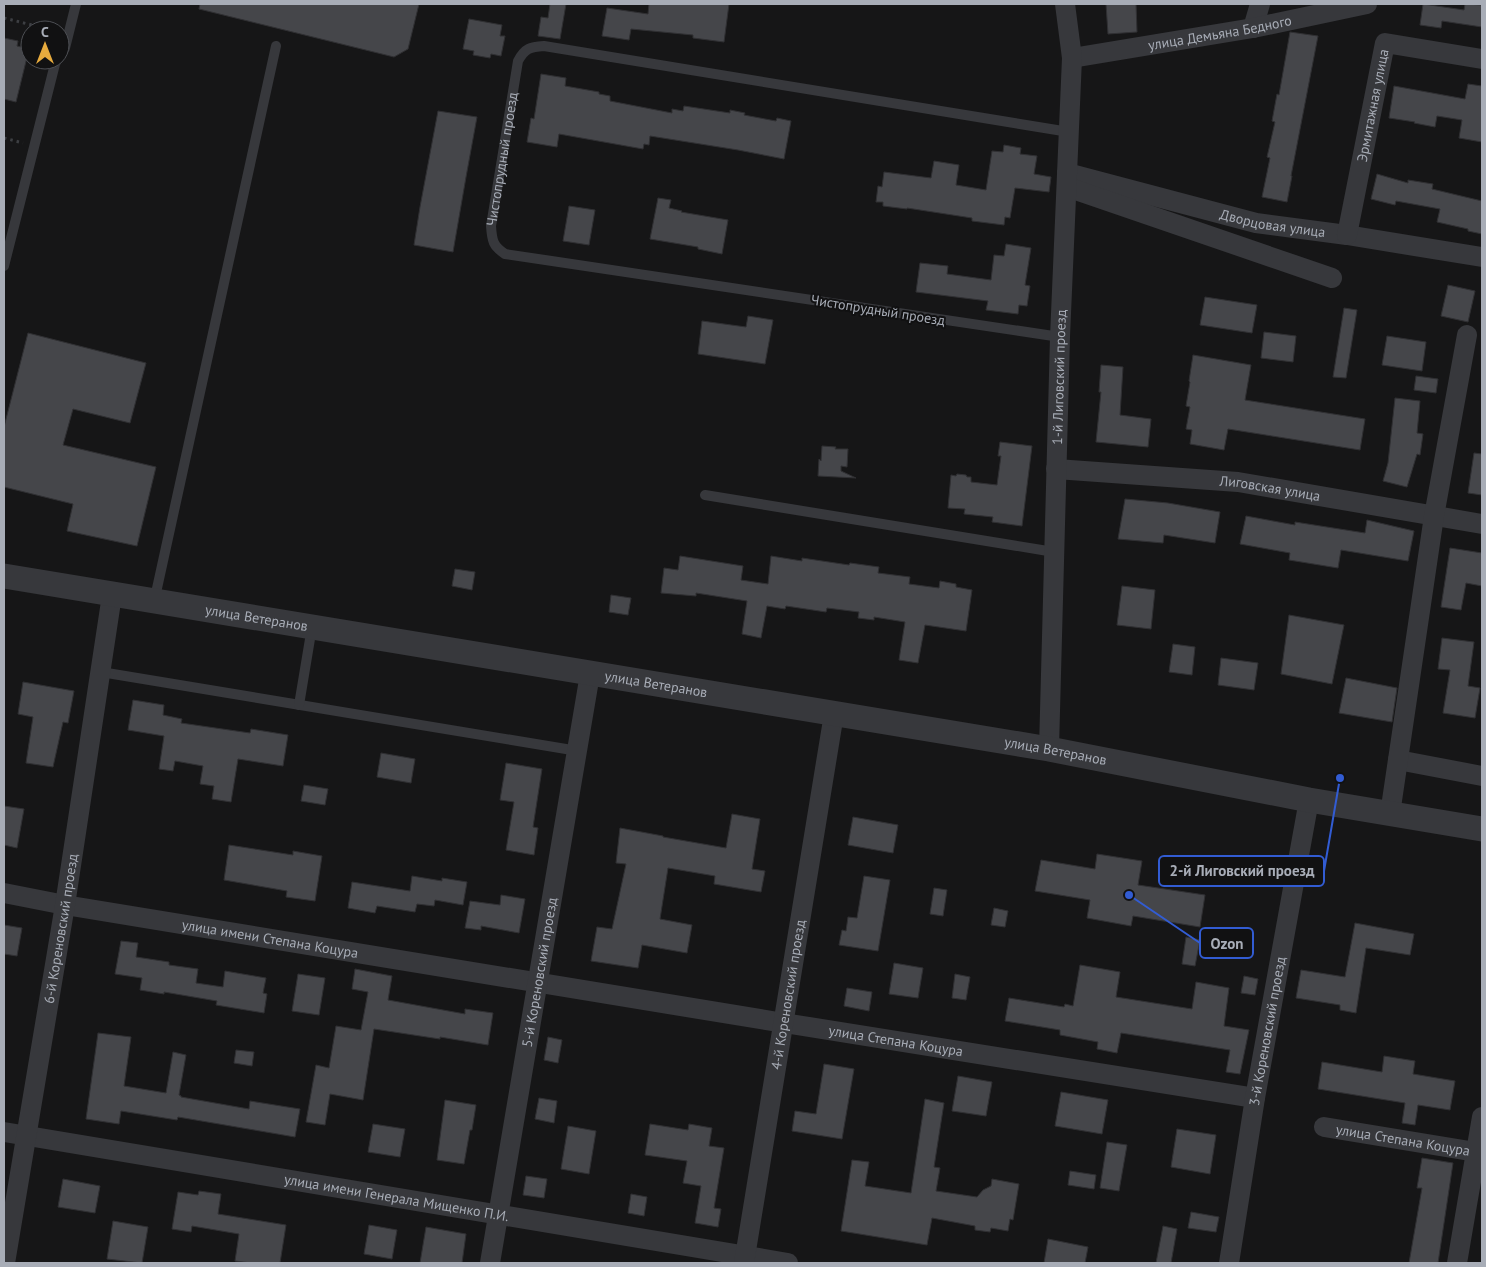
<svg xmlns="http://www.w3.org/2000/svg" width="1486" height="1267" viewBox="0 0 1486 1267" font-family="'PT Sans',sans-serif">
	<rect width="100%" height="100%" fill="#161617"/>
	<g fill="#45464a" stroke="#303033">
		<polygon points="200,4 419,4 408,49 394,57 199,9"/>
		<polygon points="550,4 566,4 560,39 538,36 541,17 548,18"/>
		<polygon points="649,4 729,4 724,42 693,38 693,35 631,29 629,40 602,36 607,8 648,14"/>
		<polygon points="1106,4 1136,4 1137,32 1108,34"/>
		<polygon points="1423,4 1464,10 1465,4 1482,5 1482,27 1442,21 1441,28 1420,25"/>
		<polygon points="469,19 502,25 500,36 505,36 501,56 491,54 490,58 473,55 474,51 463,49"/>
		<polygon points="1290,32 1318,36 1291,176 1292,176 1287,202 1262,197 1270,158 1267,157 1275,122 1272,121 1277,94 1279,95"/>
		<polygon points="4,38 18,41 17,46 29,49 16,102 4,99"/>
		<polygon points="541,74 566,78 565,86 599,92 599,94 610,96 610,101 672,113 672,109 683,111 684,106 730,113 730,110 745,113 744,115 776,121 777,118 791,121 784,159 738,150 650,136 649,145 644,144 643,149 559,134 557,147 527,142 531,118 534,119"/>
		<polygon points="1468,84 1482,86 1482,142 1459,138 1462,120 1437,116 1435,127 1414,123 1415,122 1389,118 1394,86 1465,99"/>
		<polygon points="438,111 477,117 466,177 453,252 414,245 420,207"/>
		<polygon points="1004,145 1021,148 1020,154 1037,156 1034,174 1051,177 1049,192 1015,188 1010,218 1005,217 1004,225 972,221 972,218 907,208 907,209 883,206 883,202 876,202 878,186 882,187 884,172 931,178 934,161 959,165 956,185 986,190 992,151 1003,152"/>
		<polygon points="1377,174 1408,183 1408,180 1433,184 1432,189 1482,201 1482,234 1468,231 1468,229 1437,222 1440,209 1396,201 1395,205 1371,199"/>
		<polygon points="658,198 671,200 669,208 682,211 681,212 728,220 722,254 698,249 698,247 650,239"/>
		<polygon points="569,206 595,210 589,245 563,241"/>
		<polygon points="1006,244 1031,248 1025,285 1030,286 1027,306 1019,305 1018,314 986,310 988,301 916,292 920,263 948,266 947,274 991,280 994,255 1004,256"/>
		<polygon points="1448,285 1475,291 1468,322 1441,316"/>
		<polygon points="1205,297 1257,305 1252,333 1200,325"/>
		<polygon points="1344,308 1357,310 1346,378 1333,377"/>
		<polygon points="748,316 773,320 765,364 698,354 702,321 746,327"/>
		<polygon points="1264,332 1296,336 1293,362 1261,358"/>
		<polygon points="28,333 146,363 130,423 73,409 63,445 156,467 137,546 67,531 73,504 4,487 4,427"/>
		<polygon points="1387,336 1426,342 1422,371 1382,365"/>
		<polygon points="1193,355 1251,365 1245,400 1365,419 1360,450 1228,429 1224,450 1190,444 1192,430 1186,429 1190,407 1186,406 1190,382 1189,381"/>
		<polygon points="1101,365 1123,367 1120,415 1151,419 1148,447 1096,442 1101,392 1099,392"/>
		<polygon points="1416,376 1438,379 1436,393 1414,390"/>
		<polygon points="1395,398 1420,401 1417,433 1423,434 1420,455 1417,454 1407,487 1383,481 1388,463"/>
		<polygon points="1000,442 1032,446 1022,526 992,522 993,517 964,514 965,509 948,508 951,475 956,476 957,474 966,475 967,477 971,477 971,482 997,485 1001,456 998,456"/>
		<polygon points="822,446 836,447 835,449 848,449 847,467 841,466 841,471 856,478 818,476 819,459 821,461"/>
		<polygon points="1474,453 1482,454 1482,495 1468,493"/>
		<polygon points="1125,499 1168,503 1220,512 1215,543 1164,535 1163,543 1118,539"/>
		<polygon points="1246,516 1295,525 1295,522 1365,533 1367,520 1414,531 1408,561 1341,550 1338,568 1289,560 1290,553 1240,544"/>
		<polygon points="1450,548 1482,553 1482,586 1466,583 1461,610 1441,607"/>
		<polygon points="680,556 743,566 741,580 768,584 771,556 802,561 802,558 849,565 850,563 879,567 878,573 910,577 909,584 939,588 940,581 956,584 956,587 972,590 966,631 925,625 918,663 899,660 905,622 874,617 874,620 858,618 859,612 827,608 826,612 786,606 785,609 767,606 761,638 742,634 747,601 696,593 696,596 661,593 664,568 678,570"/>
		<polygon points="455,569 475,572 472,590 452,586"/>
		<polygon points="1122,586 1155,590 1151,629 1117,625"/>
		<polygon points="611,595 631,598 628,615 609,612"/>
		<polygon points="1289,615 1344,625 1332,684 1281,674"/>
		<polygon points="1442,638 1474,642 1468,686 1480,688 1475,718 1443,713 1450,670 1438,669"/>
		<polygon points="1173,644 1195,647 1192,675 1169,672"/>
		<polygon points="1221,658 1258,663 1254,690 1218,685"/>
		<polygon points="1346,678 1397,688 1392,722 1339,713"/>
		<polygon points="23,682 74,691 68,723 63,722 53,767 26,763 33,717 18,714"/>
		<polygon points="133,700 164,705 163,715 182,719 181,723 250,733 251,729 288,735 283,766 238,759 231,802 212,799 214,786 200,784 203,766 175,761 173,771 159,769 164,736 128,730"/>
		<polygon points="381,753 415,759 411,783 377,777"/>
		<polygon points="506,763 542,769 533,827 538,828 534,855 506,850 514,802 500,800"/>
		<polygon points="304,785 328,789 325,805 301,801"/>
		<polygon points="4,806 24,809 17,848 4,845"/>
		<polygon points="732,814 760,819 752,869 765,871 761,892 714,884 715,876 668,868 660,919 692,925 687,953 642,945 638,968 591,961 597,927 612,929 626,864 616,863 620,828 663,836 663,837 726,848"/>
		<polygon points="853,817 898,825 893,853 848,845"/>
		<polygon points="229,845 293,855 293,851 322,856 315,901 286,897 287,891 224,880"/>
		<polygon points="1097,854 1142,861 1138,885 1205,895 1200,927 1133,916 1131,926 1087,918 1090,900 1035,891 1041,860 1095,869"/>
		<polygon points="412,876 442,881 442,878 467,882 463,905 435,900 434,906 417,904 415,912 377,906 375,913 348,908 352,882 410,891"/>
		<polygon points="864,876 890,880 878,951 839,945 842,930 846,931 848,917 857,918"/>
		<polygon points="934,888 947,890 943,916 930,914"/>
		<polygon points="501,895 525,899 519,933 481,926 481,930 465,928 470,901 500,905"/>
		<polygon points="994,908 1008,911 1005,927 991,925"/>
		<polygon points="1355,923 1414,934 1410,955 1366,948 1356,1013 1340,1010 1340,1005 1296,998 1301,970 1345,977"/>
		<polygon points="4,925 22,928 17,956 4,954"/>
		<polygon points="1186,937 1200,940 1195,966 1182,964"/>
		<polygon points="121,941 138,943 136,957 169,962 169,965 198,969 196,983 223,987 225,971 266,978 263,993 267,994 264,1013 216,1005 217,1001 164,992 164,994 140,990 142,978 115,974"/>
		<polygon points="894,963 923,968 918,998 889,994"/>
		<polygon points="1080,965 1120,972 1116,997 1192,1009 1196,982 1229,988 1224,1026 1249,1030 1240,1074 1226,1072 1230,1050 1121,1033 1117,1053 1097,1049 1098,1042 1060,1035 1060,1030 1005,1021 1009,998 1064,1007 1065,1004 1073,1006"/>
		<polygon points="355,969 392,976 388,1000 465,1014 465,1009 493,1013 488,1045 440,1037 440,1039 374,1029 363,1100 330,1094 325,1125 306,1122 316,1065 329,1068 336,1026 361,1030 368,992 352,989"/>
		<polygon points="298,974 325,978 319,1015 292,1011"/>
		<polygon points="955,974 970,977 966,1000 952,998"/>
		<polygon points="1244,976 1258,979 1255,995 1241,993"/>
		<polygon points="847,988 872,992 869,1011 844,1006"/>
		<polygon points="98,1033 131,1037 124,1086 166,1093 173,1052 186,1055 179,1095 181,1096 181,1097 249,1109 250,1101 300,1109 295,1137 178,1117 177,1120 121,1111 119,1124 86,1119"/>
		<polygon points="548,1037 562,1040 558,1063 544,1060"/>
		<polygon points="236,1050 254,1052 252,1066 234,1063"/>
		<polygon points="1384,1056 1415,1061 1413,1074 1455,1081 1450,1110 1418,1105 1415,1125 1402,1123 1405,1103 1318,1089 1322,1062 1382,1072"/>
		<polygon points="824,1064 854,1069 842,1139 792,1131 795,1111 816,1114"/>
		<polygon points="958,1076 992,1082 986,1116 952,1111"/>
		<polygon points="1061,1092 1108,1100 1102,1134 1055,1126"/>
		<polygon points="539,1098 557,1101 554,1123 535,1119"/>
		<polygon points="925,1099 944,1103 934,1167 940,1168 936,1191 977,1197 983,1190 991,1186 992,1179 1019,1184 1013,1220 1010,1219 1008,1231 991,1228 990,1232 975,1230 975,1226 932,1218 927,1245 841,1231 852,1160 869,1162 865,1186 911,1193"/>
		<polygon points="445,1100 476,1105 472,1130 470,1130 464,1164 437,1160"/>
		<polygon points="373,1124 405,1129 400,1157 368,1152"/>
		<polygon points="650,1124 688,1130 689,1124 712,1128 709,1146 724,1148 714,1208 721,1209 718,1227 695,1223 701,1186 683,1183 687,1161 645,1155"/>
		<polygon points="568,1126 596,1131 589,1174 561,1169"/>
		<polygon points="1177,1129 1216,1135 1210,1174 1171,1167"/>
		<polygon points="1107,1142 1127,1145 1119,1191 1100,1188"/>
		<polygon points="1422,1158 1453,1163 1438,1263 1409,1263 1422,1188 1417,1188"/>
		<polygon points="1070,1171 1096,1175 1094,1189 1068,1185"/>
		<polygon points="526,1176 547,1179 544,1198 523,1195"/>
		<polygon points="63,1179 100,1186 95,1213 58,1207"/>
		<polygon points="199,1191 221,1194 218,1214 286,1225 280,1263 251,1263 235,1261 239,1234 192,1226 191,1232 172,1229 178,1192 198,1195"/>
		<polygon points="631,1194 647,1197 644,1216 628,1213"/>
		<polygon points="1191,1212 1219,1217 1216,1232 1188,1228"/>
		<polygon points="113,1221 148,1227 142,1263 107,1259"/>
		<polygon points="369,1225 397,1230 392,1259 364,1254"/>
		<polygon points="1163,1226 1177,1229 1171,1263 1156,1263"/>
		<polygon points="426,1227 466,1234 462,1263 420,1263"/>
		<polygon points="1048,1239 1088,1247 1085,1263 1044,1263"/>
	</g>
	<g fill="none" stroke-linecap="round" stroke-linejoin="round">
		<g stroke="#3d3f43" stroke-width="3" stroke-dasharray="2.5 4" stroke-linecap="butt">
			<polyline points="4,18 52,30"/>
			<polyline points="4,138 23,143"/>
		</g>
		<g stroke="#37383c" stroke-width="10">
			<polyline points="60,55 65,48 76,4"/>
			<polyline points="4,266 55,64 57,60"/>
			<path id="s1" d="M1060 337 505 254C493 246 492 241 491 226L518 61C525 48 530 47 544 46L1069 132"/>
			<polyline points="705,495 1054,552"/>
			<polyline points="154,602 276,46"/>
			<polyline points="101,672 578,751"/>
			<polyline points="299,705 311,633"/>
		</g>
		<g stroke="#37383c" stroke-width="20">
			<polyline points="1253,28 1260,4"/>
			<path id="s2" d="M1072 58 1253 28 1367 4"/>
			<path id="s3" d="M1067 173 1256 223 1347 235 1482 257"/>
			<polyline points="1067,187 1332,278"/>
			<path id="s4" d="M1347 235 1385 43 1482 59"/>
			<path id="s5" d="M1056 469 1238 482 1482 524"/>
			<path id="s6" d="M1049 749 1060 337 1072 58 1065 4"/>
			<polyline points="1398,760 1482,776"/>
			<polyline points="1390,814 1434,516 1467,335"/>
			<path id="s7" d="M4 893 65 905 784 1023 1255 1098"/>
			<path id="s8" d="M1324 1127 1482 1153"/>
			<path id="s9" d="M4 1132 788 1263"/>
			<path id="s10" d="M5 1263 65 905 112 595"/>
			<path id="s11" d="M490 1263 589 680"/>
			<path id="s12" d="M744 1263 832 726"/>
			<path id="s13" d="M1229 1263 1255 1098 1309 800"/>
			<polyline points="1457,1263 1482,1117"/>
		</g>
		<path stroke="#37383c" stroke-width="25" id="s14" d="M4 576 1049 749 1309 800 1482 829"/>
	</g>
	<g text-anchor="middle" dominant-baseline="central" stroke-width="4" stroke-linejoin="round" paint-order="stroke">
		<g font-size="14" fill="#a8adb7" stroke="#111112">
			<text stroke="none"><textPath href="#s2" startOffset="150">улица Демьяна Бедного</textPath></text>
			<text stroke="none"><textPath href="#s4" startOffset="132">Эрмитажная улица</textPath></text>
			<text stroke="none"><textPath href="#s1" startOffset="662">Чистопрудный проезд</textPath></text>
			<text stroke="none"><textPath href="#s3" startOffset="212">Дворцовая улица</textPath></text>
			<text transform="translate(878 310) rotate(9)">Чистопрудный проезд</text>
			<text stroke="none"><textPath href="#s6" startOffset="372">1-й Лиговский проезд</textPath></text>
			<text stroke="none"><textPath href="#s5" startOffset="215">Лиговская улица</textPath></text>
			<text stroke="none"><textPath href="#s14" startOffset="256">улица Ветеранов</textPath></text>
			<text stroke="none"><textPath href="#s14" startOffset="661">улица Ветеранов</textPath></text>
			<text stroke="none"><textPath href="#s14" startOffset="1066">улица Ветеранов</textPath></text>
			<text stroke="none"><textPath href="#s10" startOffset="339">6-й Кореновский проезд</textPath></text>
			<text stroke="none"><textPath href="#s7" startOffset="270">улица имени Степана Коцура</textPath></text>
			<text stroke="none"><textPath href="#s11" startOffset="295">5-й Кореновский проезд</textPath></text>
			<text stroke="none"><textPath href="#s12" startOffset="272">4-й Кореновский проезд</textPath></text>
			<text stroke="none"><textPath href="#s13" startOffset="235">3-й Кореновский проезд</textPath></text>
			<text stroke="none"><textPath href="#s7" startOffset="904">улица Степана Коцура</textPath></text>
			<text stroke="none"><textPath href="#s8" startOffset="80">улица Степана Коцура</textPath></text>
			<text stroke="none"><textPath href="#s9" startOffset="398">улица имени Генерала Мищенко П.И.</textPath></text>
		</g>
	</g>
	<path fill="none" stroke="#325cd3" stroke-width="2" d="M1340 778L1324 871M1129 895L1200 943"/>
	<g fill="#325cd3" stroke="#111112" stroke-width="2">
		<circle cx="1340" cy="778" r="5"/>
		<circle cx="1129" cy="895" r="5"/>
	</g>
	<g fill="#111112" stroke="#325cd3" stroke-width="2">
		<rect x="1159" y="856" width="165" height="30" rx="5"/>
		<rect x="1200" y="928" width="53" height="30" rx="5"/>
	</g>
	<g font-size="15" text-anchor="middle" font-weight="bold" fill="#a8adb7">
		<text x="1242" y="876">2-й Лиговский проезд</text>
		<text x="1227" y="949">Ozon</text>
	</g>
	<rect width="1486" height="1267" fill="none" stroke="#a8adb7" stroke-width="10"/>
	<g transform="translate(45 45)"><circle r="24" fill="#111112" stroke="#4d4f54"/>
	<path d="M0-4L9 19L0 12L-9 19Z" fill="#e7ab3e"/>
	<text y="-8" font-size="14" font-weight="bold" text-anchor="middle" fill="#a8adb7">С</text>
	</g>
</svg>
